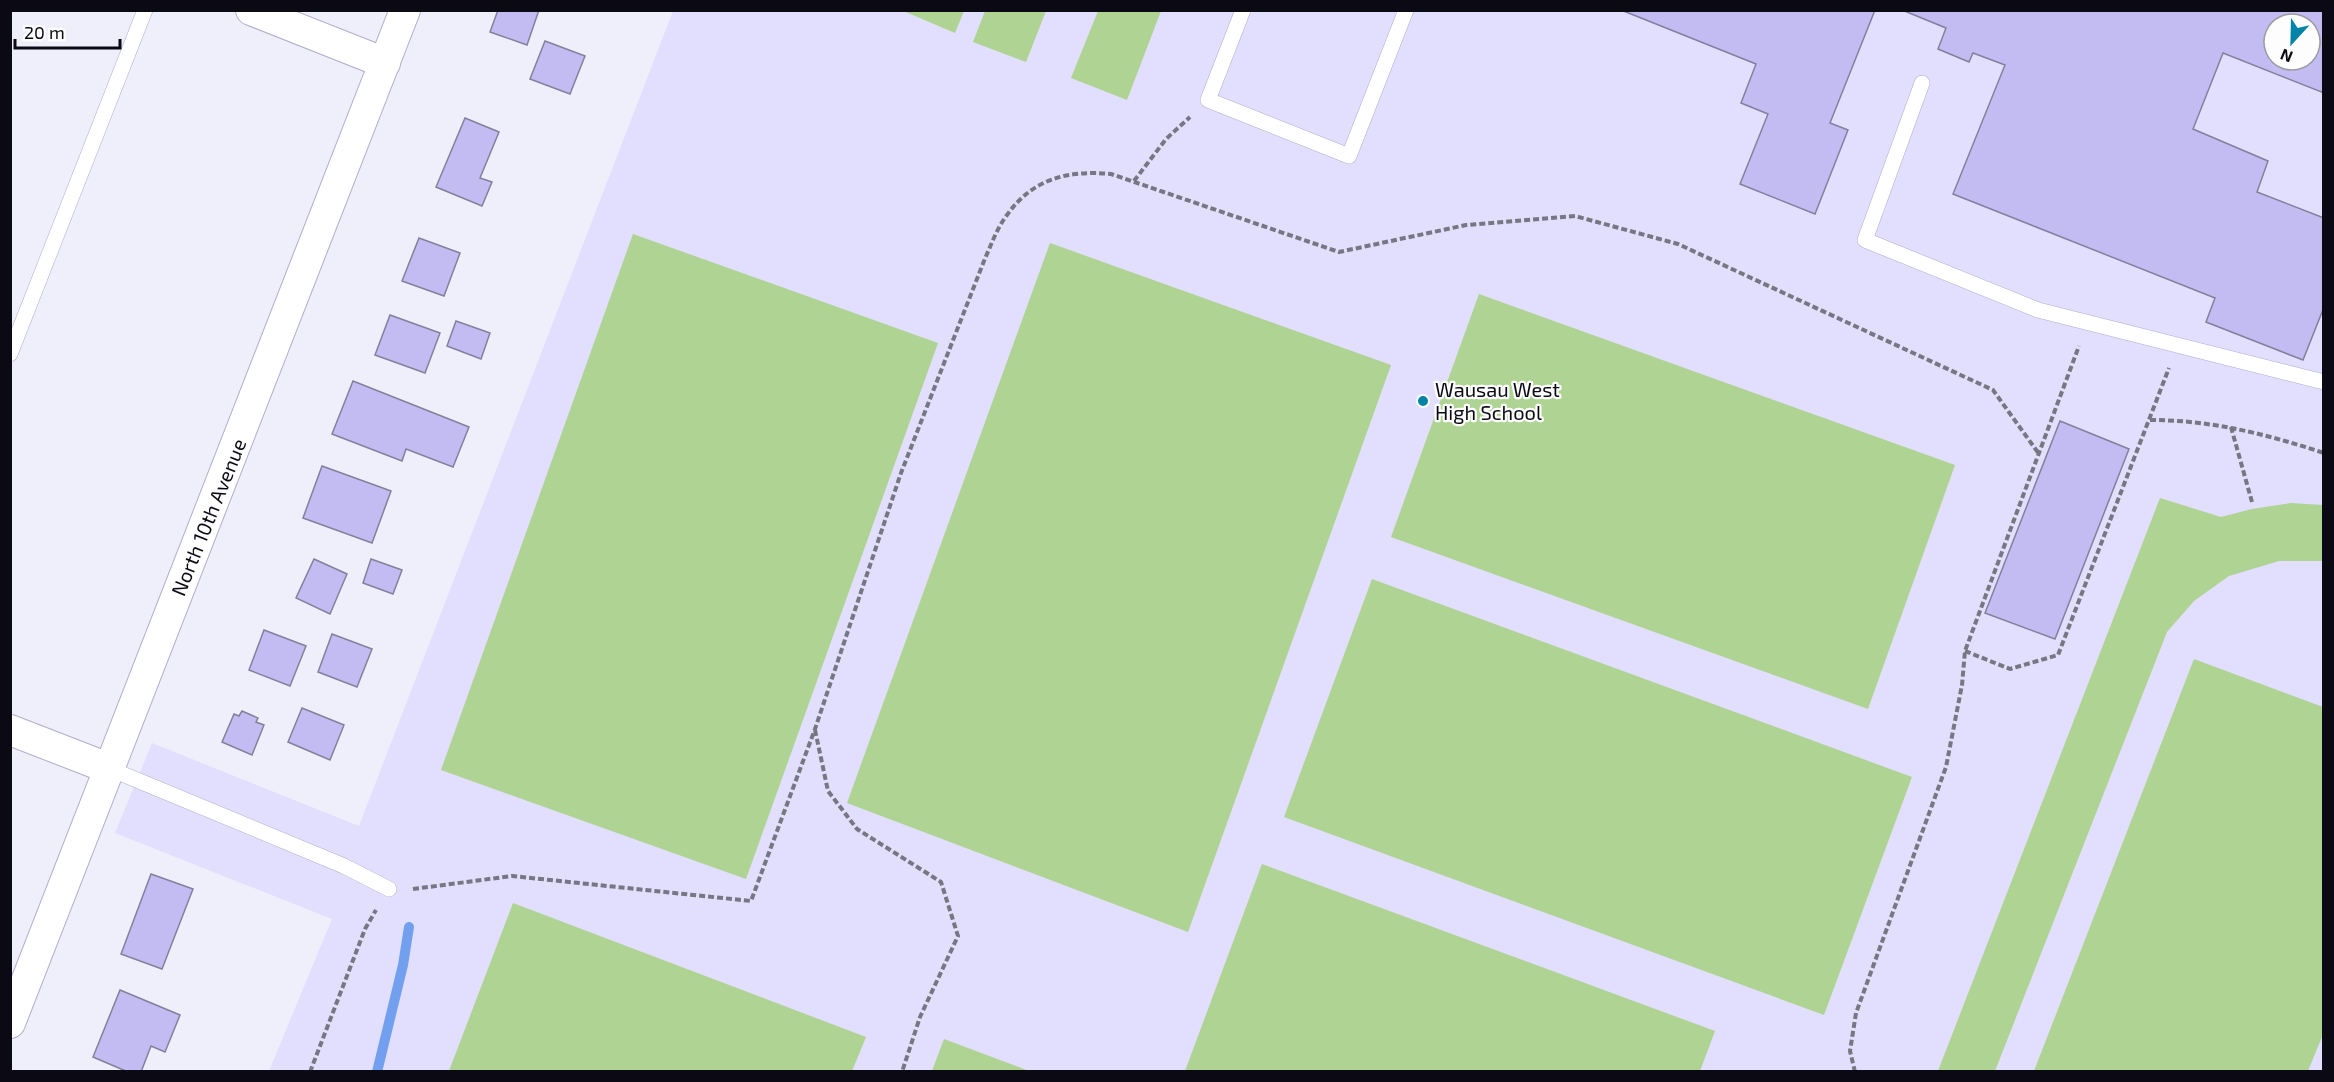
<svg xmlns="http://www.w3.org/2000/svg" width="2334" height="1082" viewBox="0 0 2334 1082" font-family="'Exo 2',sans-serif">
	<rect width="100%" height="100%" fill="#efeefb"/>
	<path fill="#e2defd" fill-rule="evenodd" d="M673 11H2323V1071H269L332 919 115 833 152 743 359 826ZM2274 24H2310V60H2274Z"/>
	<g fill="#aed393">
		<polygon points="901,10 964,10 964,11 955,33"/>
		<polygon points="985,11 1046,11 1026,62 973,42"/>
		<polygon points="1098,11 1161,11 1127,100 1071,78"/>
		<polygon points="633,234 938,343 746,879 441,770"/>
		<polygon points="1050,243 1391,365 1188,932 847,803"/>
		<polygon points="1479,294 1955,465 1868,709 1391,537"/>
		<polygon points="2160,498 2221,517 2252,509 2291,503 2323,505 2323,561 2279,561 2229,576 2194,601 2167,632 1995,1071 1938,1071"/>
		<polygon points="1372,579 1912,777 1824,1015 1284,817"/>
		<polygon points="2194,659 2323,707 2324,1032 2308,1071 2034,1071"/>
		<polygon points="1262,864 1715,1031 1700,1071 1185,1071"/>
		<polygon points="513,903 866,1037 852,1071 449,1071"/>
		<polygon points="944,1039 1029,1071 932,1071"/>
	</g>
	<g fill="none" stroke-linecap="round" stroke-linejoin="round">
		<polyline stroke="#72a0ef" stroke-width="10" points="377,1072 403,965 409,927"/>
	</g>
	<g fill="#c3bcf2" stroke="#83809c" stroke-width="1.5" fill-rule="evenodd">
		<polygon points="498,10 539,10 527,45 490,32"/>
		<polygon points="1621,10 1875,10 1830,123 1848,130 1815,214 1740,184 1768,114 1741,103 1756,64"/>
		<path d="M1902 10H2324V93L2223 53 2193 129 2268 161 2257 192 2324 218V307L2303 360 2206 322 2215 298 1953 194 2005 65 1973 53 1969 62 1938 49 1946 28ZM2274 24H2310V60H2274Z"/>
		<polygon points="545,41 585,56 570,94 530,79"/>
		<polygon points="465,118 499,132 480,178 492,182 482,206 436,187"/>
		<polygon points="419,238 460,253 444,296 402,281"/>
		<polygon points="390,315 440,333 425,373 375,355"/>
		<polygon points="456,321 490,333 481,359 447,346"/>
		<polygon points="353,381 469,427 453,467 406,449 402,461 332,434"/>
		<polygon points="2060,421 2129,449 2055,639 1985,613"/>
		<polygon points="322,466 391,491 372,543 303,518"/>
		<polygon points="314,559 347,574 330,614 296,598"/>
		<polygon points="371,559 402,570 393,594 363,583"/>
		<polygon points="264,630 306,646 290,686 249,670"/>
		<polygon points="332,634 372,649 357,687 318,672"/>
		<polygon points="302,708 344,725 330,760 288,742"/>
		<polygon points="242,711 258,718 256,722 264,725 252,755 222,742 234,714 239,716"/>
		<polygon points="151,874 193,889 162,969 121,954"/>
		<polygon points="120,990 180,1015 165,1052 151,1046 141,1072 128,1072 93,1057"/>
	</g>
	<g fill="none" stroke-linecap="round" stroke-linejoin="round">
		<g stroke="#b1adcb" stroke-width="16">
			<g id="lane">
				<polyline points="1243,10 1208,100 1349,156 1406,10"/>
				<polyline points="1922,83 1865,240 2038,310 2324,382"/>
				<polyline points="10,354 145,10"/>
				<polyline points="108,768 344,866 389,889"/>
			</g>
		</g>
		<g stroke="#b1adcb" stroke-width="32">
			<g id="street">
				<polyline points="251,10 385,63"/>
				<polyline points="10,730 108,768"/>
				<polyline points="10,1023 405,10"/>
			</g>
		</g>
		<g stroke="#777682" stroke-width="4" stroke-dasharray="6 3" stroke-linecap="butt">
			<polyline points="1134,181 1166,139 1190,117"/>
			<path d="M2150 420C2211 420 2266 434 2324 453"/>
			<polyline points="2231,427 2252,502"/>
			<polyline points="1965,651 2010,669 2058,655 2169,368"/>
			<polyline points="815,730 828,791 857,829 941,882 958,936 920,1017 902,1072"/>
			<path d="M413 889 512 876 751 901 815 729 901 473 984 261C991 245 997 228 1007 215 1033 178 1069 170 1111 174L1339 252 1466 225 1575 216 1678 244 1993 390 2039 454"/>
			<polyline points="310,1072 365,929 376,910"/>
			<polyline points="1855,1072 1850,1051 1856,1013 1946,767 1962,685 1965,651 2079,346"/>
		</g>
		<use href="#lane" stroke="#fff" stroke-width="15"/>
		<use href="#street" stroke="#fff" stroke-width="30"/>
	</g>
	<circle fill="#0184a7" stroke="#fdfdfd" stroke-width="2" cx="1423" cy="401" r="6"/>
	<g text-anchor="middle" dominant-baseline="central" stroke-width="4.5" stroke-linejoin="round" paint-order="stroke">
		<g font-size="20" fill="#0b0a14" stroke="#fdfdfd" text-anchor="start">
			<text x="1435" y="389">Wausau West<tspan x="1435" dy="23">High School</tspan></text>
		</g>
		<g font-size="20" fill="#0b0a14" stroke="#fdfdfd">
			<text transform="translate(208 517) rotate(-68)">North 10th Avenue</text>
		</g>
	</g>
	<rect width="2334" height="1082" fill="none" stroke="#0b0a14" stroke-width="24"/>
	<g transform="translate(2292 42) rotate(202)"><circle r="28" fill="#fdfdfd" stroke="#9c9ca0" stroke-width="1.5"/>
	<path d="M0-4.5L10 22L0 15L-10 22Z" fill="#0184a7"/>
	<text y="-9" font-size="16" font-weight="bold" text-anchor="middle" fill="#0b0a14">N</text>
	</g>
	<path d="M15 39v9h105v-9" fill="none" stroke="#0b0a14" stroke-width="3"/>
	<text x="24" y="39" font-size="18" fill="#0b0a14" stroke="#fdfdfd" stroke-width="4.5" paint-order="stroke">20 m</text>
</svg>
